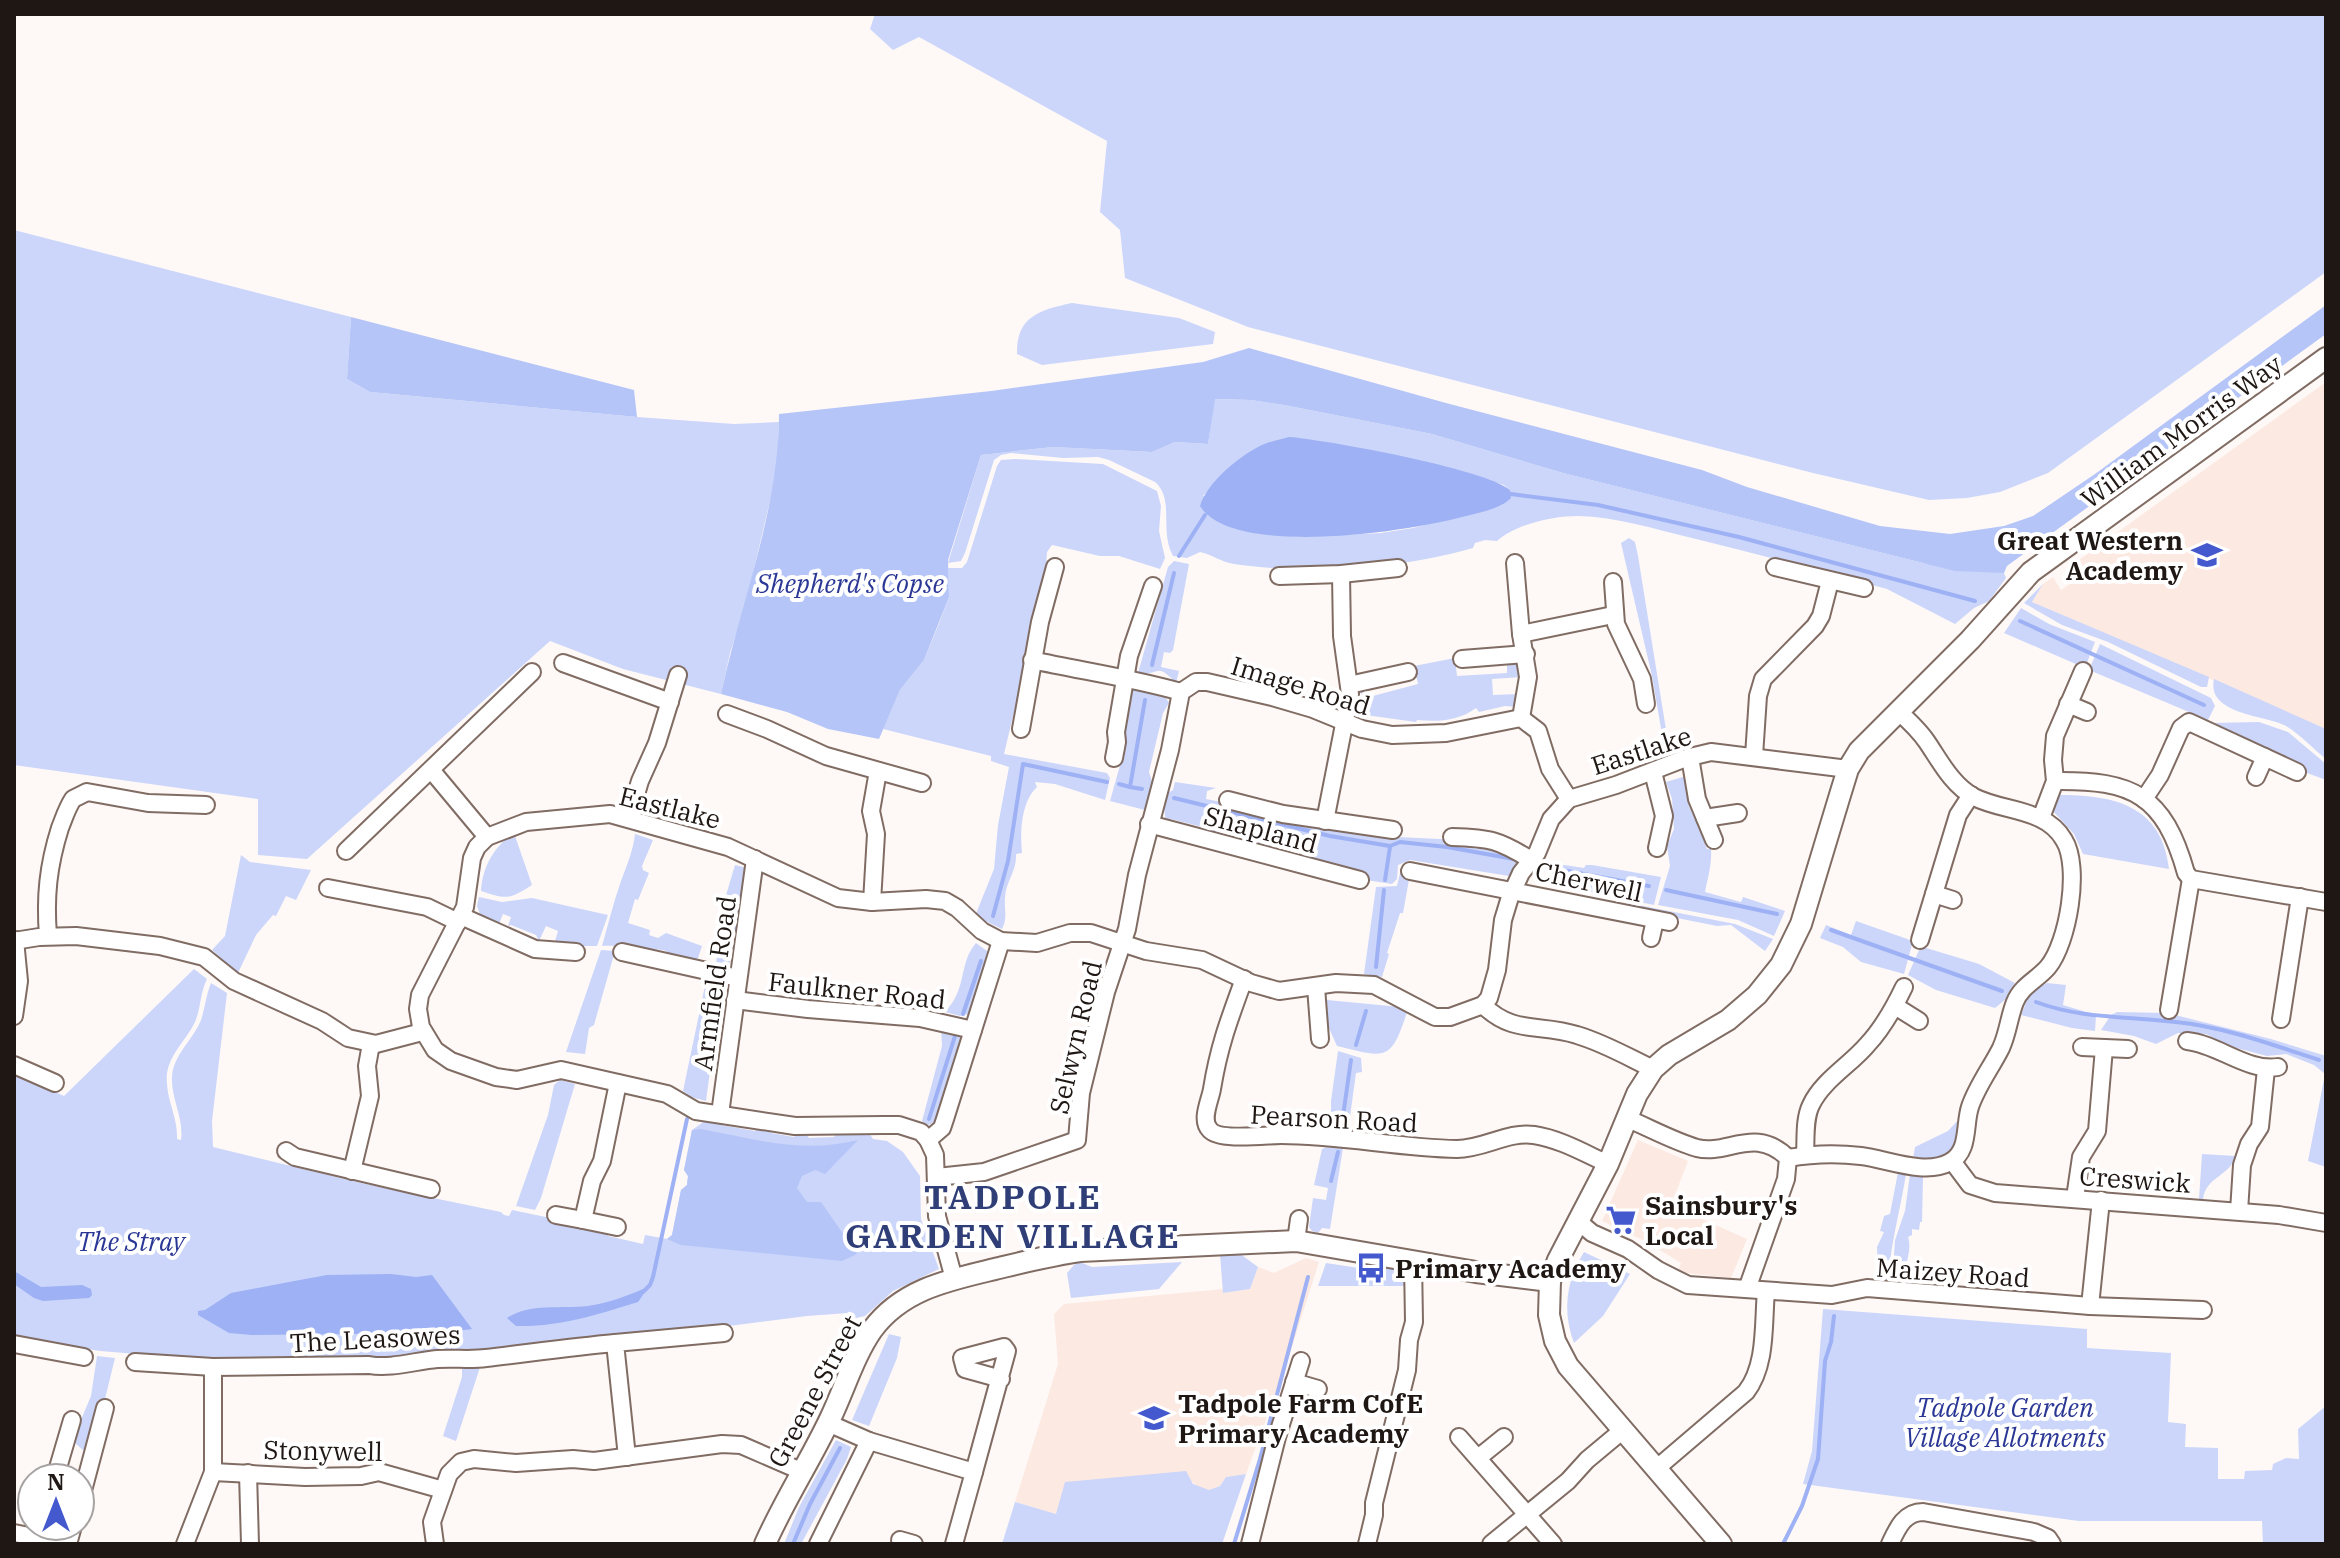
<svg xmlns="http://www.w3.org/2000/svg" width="2340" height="1558" viewBox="0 0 2340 1558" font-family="'IBM Plex Serif',serif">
	<rect width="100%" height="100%" fill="#fef9f7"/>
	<g fill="#fce9e2">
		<polygon points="2326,382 2326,729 2032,602 2043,584 2053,577 2061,590 2080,577 2072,565"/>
		<polygon points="1638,1140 1688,1161 1671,1205 1747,1239 1731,1278 1678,1272 1681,1263 1647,1242 1602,1221"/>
		<polygon points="1306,1258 1319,1262 1289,1356 1246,1474 1226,1477 1220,1486 1209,1490 1198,1487 1189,1479 1056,1514 1015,1502 1058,1364 1054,1314 1064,1304 1223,1289 1223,1293 1250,1289 1258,1267 1274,1273"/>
	</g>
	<g fill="#cbd6fa" fill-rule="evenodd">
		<polygon points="875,14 2326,14 2326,272 2048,473 2000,492 1967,498 1929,500 1813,473 1248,327 1125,278 1120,230 1100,212 1107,141 919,37 893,50 870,29"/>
		<polygon points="14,230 351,317 347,379 370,392 637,417 734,424 779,422 777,471 746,603 730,653 721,694 623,669 550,641 307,859 258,855 258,799 14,765"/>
		<path d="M1072 303 1179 318 1215 332 1213 344 1042 365 1017 354C1016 316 1040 310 1072 303Z"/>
		<path d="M1214 399 1251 400 1284 405 1432 434 1563 473 1923 563 2004 573 2006 578 1989 601 1974 608 1955 624 1887 589 1853 580C1799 565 1746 551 1692 538 1654 529 1617 517 1578 516 1553 516 1516 524 1497 541L1485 540 1475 543 1473 548C1400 569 1310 575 1234 564 1221 562 1213 555 1200 552L1187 558 1173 556C1159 531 1175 499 1155 482L1109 460 1098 457 1063 458 1011 453 1001 455 994 460 965 553 961 561 948 563 981 455 1053 447 1152 452 1175 442 1208 444ZM1240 459 1415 460 1504 485 1510 490 1502 505 1413 528 1381 533 1301 537 1270 534 1203 496Z"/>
		<path d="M1015 459 1103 464 1157 491 1161 506 1159 531 1165 558 1160 569 1119 556H1100L1052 545 1047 552 1045 581 1004 754 1107 773 1110 778 1105 800 1055 784 1035 782 1037 787C1021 802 1020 832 1022 853L1016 854C1017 871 1006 881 1005 897 1004 910 1008 917 1002 929L975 916 994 869 998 825 1009 767 991 761V756L883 729 900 690 924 660 938 626 949 597 948 568H962L967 562 997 466 1001 460Z"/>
		<polygon points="1629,538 1635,542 1638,556 1668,742 1663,740 1652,676 1621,543"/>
		<path d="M1174 561 1189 564 1173 650 1170 653 1164 652 1161 667 1179 671 1176 683C1155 660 1159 677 1138 673L1168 567Z"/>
		<polygon points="2043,584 2032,602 2209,677 2207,687 2201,687 2108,642 2062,625 2024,603"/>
		<polygon points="2021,608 2049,624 2095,642 2085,668 2004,633"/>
		<polygon points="2100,644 2211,698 2215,706 2208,720 2089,670"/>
		<path d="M1455 658 1457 676 1507 673V662L1522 659 1523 677 1492 679 1493 695 1518 694V686L1523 687 1517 707 1505 706 1479 712 1476 708C1459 721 1438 722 1417 720L1416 722 1358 714 1363 708 1364 696 1356 688H1365L1369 697 1418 684 1414 666Z"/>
		<path d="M2214 679 2326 729V759C2312 748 2301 735 2286 726 2267 715 2206 715 2214 679Z"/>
		<polygon points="1133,689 1166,698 1169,703 1163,713 1149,772 1153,785 1145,810 1110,801 1126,744 1124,724"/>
		<polygon points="2259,722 2288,732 2326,764 2326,780 2299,770 2210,723"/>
		<path d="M1686 776 1689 807 1698 825 1707 849H1711C1712 864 1708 877 1705 892L1741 902 1743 897 1785 911 1774 936 1738 920 1658 905 1670 866 1667 846 1674 829 1672 799 1666 782Z"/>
		<polygon points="1175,782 1216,788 1207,791 1206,799 1398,837 1481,841 1522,859 1509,876 1410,860 1398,865 1397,879 1392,884 1366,880 1367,875 1313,861 1310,855 1274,846 1269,850 1261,848 1257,842 1223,832 1217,836 1209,834 1206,828 1171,819 1166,823 1164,808 1168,793 1173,790"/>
		<path d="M2058 795C2112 795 2162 804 2169 869L2083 854 2074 834 2052 810Z"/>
		<path d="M514 833 532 885C510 899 507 900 481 891 482 868 494 846 514 833Z"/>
		<path d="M635 834 653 840 642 866 643 870 649 873 638 900 635 899 628 923 650 930 649 935 658 938 666 933 702 946 697 961 669 956 666 951C656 948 649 950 640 949 625 947 617 945 602 946 608 925 613 904 620 884 626 867 633 852 635 834Z"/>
		<polygon points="241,855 250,862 311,870 296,900 286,896 276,916 273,915 256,935 238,973 212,950 225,936"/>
		<polygon points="1558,864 1584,868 1586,865 1592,865 1661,877 1654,905 1553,884 1549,877"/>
		<polygon points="735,865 747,868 748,871 730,962 728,967 716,965 718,944 716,943 726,914 721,912"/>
		<polygon points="1405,865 1507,880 1505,886 1410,874 1403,913 1400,913 1387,953 1389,954 1382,977 1364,974 1376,887 1397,886 1401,869"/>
		<polygon points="479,897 502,902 532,898 608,915 597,946 581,946 576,942 562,942 558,945 555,941 558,931 546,926 539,941 536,935 511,925 508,926 511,917 503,914 499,924 481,917 477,906"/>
		<polygon points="1628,903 1735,924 1773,939 1765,951 1731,925 1717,926 1632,909"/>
		<polygon points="1856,921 1913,941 1904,974 1861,962 1843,947 1820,938 1826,925 1851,935"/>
		<path d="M976 943 991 954 972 1013 960 1016 945 1012C968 988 958 964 976 943Z"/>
		<polygon points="1923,947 1979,964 2015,983 2006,999 1995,1008 1936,990 1908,975 1920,948"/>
		<polygon points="601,950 615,951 594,1025 589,1028 585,1054 566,1052"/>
		<path d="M194 969 207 979C200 993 201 1008 195 1022 185 1043 164 1058 167 1084 168 1103 178 1119 177 1139L181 1140C184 1118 171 1099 172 1077 173 1055 193 1040 201 1020 205 1008 206 995 211 983L227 993 212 1121 213 1147 361 1183 501 1212 504 1215 509 1216 512 1210 608 1230V1236L643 1244 645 1235 667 1239 672 1235 681 1190 687 1185 688 1176 684 1170 692 1130 709 1118 716 1119 721 1125 755 1131 760 1126 768 1128 771 1133 794 1137 799 1133H806L809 1138 834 1137 837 1132 869 1133 873 1139 887 1141 903 1152 920 1176 921 1219 939 1269 893 1291 865 1316 856 1318 848 1313 807 1316 713 1328 400 1358 210 1360 100 1351 14 1337V1074L64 1096Z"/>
		<polygon points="706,981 725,986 717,1019 706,1101 691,1097 683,1091"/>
		<polygon points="2047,983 2066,985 2063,1005 2096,1015 2095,1031 2072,1028 2021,1015 2030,993"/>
		<path d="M1327 1000 1400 1007 1407 1012C1391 1062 1386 1058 1337 1046L1328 1026Z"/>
		<polygon points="2117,1012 2167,1013 2271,1039 2326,1056 2326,1167 2308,1161 2325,1074 2314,1065 2286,1054 2267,1056 2229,1046 2206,1034 2178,1033 2156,1044 2134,1036 2101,1030 2111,1015"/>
		<polygon points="941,1027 960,1032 963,1036 938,1121 928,1125 922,1121 942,1046"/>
		<polygon points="1338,1051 1361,1058 1362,1072 1356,1073 1348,1131 1336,1130 1331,1125 1331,1101"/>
		<polygon points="560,1080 575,1084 541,1198 535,1210 516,1206 548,1115 554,1085"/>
		<path d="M1960 1118C1956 1153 1949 1162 1913 1159L1915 1147 1948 1131Z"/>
		<polygon points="1332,1145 1343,1148 1330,1229 1322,1228 1318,1233 1312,1231 1309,1227 1313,1198 1326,1200 1328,1188 1314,1185 1322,1149"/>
		<path d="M2202 1154 2235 1156C2231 1176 2206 1176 2203 1199H2199Z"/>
		<path d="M1898 1172 1906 1174C1900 1212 1890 1245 1888 1284H1878L1877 1247 1884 1232 1880 1231 1884 1216 1890 1214Z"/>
		<path d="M1910 1174 1923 1177 1922 1222H1920L1919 1230 1912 1229V1235L1908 1237C1913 1252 1903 1268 1902 1285L1892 1284 1895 1240 1905 1211Z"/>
		<path d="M1584 1252 1630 1274 1603 1316 1574 1343C1562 1311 1566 1281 1584 1252Z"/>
		<polygon points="1239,1253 1258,1267 1250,1289 1223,1293 1220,1254"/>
		<polygon points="1080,1262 1092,1267 1182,1262 1159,1289 1071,1298 1067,1273 1074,1265"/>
		<polygon points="1326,1263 1359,1268 1398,1268 1404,1275 1404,1286 1318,1286"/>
		<polygon points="1823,1309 2087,1329 2087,1348 2171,1353 2168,1422 2186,1424 2185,1447 2218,1448 2218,1479 2244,1479 2245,1471 2272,1470 2273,1464 2286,1458 2299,1459 2298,1429 2326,1406 2326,1544 2263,1544 2262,1521 2079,1521 1803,1484 1812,1451"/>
		<polygon points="889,1334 901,1337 897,1358 869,1426 852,1420"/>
		<polygon points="97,1356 115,1358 105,1399 87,1449 83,1450 76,1444 75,1434 91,1396"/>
		<polygon points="462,1364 481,1364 456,1441 443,1436 462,1377"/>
		<polygon points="836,1440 851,1447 847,1459 801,1544 784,1544 799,1507"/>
		<polygon points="1186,1471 1193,1484 1209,1490 1220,1486 1226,1477 1246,1474 1222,1544 1002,1544 1015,1502 1056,1514 1065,1482"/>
	</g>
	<g fill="#b5c5f8">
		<path d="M2326 305V334L2007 566 2004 573 1955 571 1563 473 1432 434 1284 405 1251 400 1215 399 1208 444 1175 442 1152 452 1053 447 981 455 948 560 949 597 924 660 900 690 879 739 828 729 787 712 721 694C741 601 779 510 779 414L991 391 1203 362 1249 348 1446 403 1702 470 1747 487 1880 526 1950 534 2004 526 2033 516 2095 474Z"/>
		<polygon points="351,317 634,390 637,417 370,392 347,379"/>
		<path d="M701 1129C754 1139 804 1154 858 1140L825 1174 815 1170 802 1176 797 1188 807 1202H821L857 1254 842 1261 681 1245 667 1239 672 1235 681 1190 687 1185 688 1176 684 1170 692 1130Z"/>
	</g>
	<g fill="#9db1f4">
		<path d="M1289 437C1327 440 1486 469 1510 490L1511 498C1500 509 1481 512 1466 516 1413 531 1233 559 1200 506 1207 483 1237 458 1258 447 1267 442 1279 440 1289 437Z"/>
		<polygon points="14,1271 41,1287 82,1285 91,1289 92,1295 89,1298 43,1301 34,1298 14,1284"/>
		<polygon points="391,1274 416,1277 432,1275 472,1329 442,1333 252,1335 229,1333 198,1315 198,1311 205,1310 231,1293 289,1282 327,1275"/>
		<path d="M643 1289V1295L638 1302C597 1315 559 1327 516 1326L507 1318C529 1303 561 1309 588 1306 607 1303 625 1297 643 1289Z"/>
	</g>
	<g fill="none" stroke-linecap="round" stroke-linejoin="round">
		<g stroke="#9db1f4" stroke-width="4">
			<polyline points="1511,494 1598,505 1739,537 1975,601"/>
			<polyline points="1179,556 1205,515"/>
			<polyline points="2020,621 2204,705"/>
			<polyline points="1152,665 1174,573"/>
			<polyline points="1119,784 1130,787"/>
			<polyline points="1142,789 1130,787 1145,700"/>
			<polyline points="1174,798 1330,836 1390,846 1400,842 1447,847 1514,859"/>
			<polyline points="1562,870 1649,886"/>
			<polyline points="1385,880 1390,847"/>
			<polyline points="1666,890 1777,914"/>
			<polyline points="993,916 1008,861 1023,764 1107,782"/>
			<polyline points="1831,930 2002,991"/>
			<polyline points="1376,967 1384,890"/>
			<path d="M2036 1002C2081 1019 2128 1016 2176 1022 2225 1027 2273 1045 2319 1060"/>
			<polyline points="963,1014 981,961"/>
			<polyline points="1356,1045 1366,1011"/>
			<polyline points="929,1119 955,1036"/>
			<polyline points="1342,1123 1351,1060"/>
			<polyline points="1331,1181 1338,1152"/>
			<polyline points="643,1292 650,1285 653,1277 687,1119"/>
			<polyline points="793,1544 810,1504 840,1448"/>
			<polyline points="1234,1544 1260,1459 1308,1277"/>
			<polyline points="1783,1544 1802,1506 1818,1459 1825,1361 1831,1342 1834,1316"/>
		</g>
		<g stroke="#806c63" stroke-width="20">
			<g id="minor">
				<polyline points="1515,563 1521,634"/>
				<polyline points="1775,567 1864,588"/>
				<polyline points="1279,576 1341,574 1398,568"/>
				<polyline points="1613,582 1616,624 1642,679 1646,704"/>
				<polyline points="1462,659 1526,654"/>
				<path d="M1032 660C1082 671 1132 678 1181 692"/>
				<polyline points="563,663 670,702"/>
				<polyline points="1349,685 1408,672"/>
				<polyline points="2068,704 2087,712"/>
				<polyline points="727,714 767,729 826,756 922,783"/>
				<polyline points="1521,718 1528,677 1521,634 1613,615"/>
				<polyline points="1021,729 1040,622 1055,567"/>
				<polyline points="1754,756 1758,696 1763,679 1815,626 1821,616 1830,581"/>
				<polyline points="1690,757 1697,799 1714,840"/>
				<polyline points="1114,758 1117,742 1116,732 1129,656 1153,586"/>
				<polyline points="432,771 487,837"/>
				<polyline points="1653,772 1664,816 1657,848"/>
				<polyline points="2256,777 2265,757"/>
				<path d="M2055 781C2133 780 2164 795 2186 873L2191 879 2326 902"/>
				<polyline points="2144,799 2160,775 2181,728 2189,722 2297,772"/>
				<polyline points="1228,800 1283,814 1393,830"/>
				<polyline points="629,818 640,781 657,743 678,675"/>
				<polyline points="1705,818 1738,813"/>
				<polyline points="2041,818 2055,781 2053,760 2055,736 2083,671"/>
				<polyline points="1325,821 1350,694 1342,636 1341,574"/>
				<polyline points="1149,824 1360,880"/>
				<path d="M1452 837C1490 838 1499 840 1531 860"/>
				<polyline points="346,851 532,672"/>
				<polyline points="1410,871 1669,922"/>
				<polyline points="328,888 427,907 458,922"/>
				<polyline points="1934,894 1953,900"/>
				<polyline points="872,902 876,834 871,811 878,771"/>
				<polyline points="461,916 535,949 576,952"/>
				<path d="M48 936C45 897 48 866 60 828 64 818 67 808 73 799L87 792 148 803 206 805"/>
				<polyline points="1651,938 1655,920"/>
				<polyline points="1920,940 1958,815 1971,795"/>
				<polyline points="14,941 39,937 76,936 160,946 204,957 234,981 322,1021 348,1038 376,1044 422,1032"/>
				<polyline points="622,952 738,978"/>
				<path d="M1244 979C1229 1020 1219 1046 1212 1089 1210 1101 1200 1120 1210 1130 1219 1141 1267 1135 1281 1135 1341 1135 1398 1148 1457 1149 1484 1149 1508 1131 1534 1135 1560 1139 1584 1153 1608 1164"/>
				<polyline points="1316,987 1320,1039"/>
				<polyline points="735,1000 808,1009 920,1018 973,1030"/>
				<path d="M1483 1005C1513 1035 1540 1023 1577 1035 1604 1043 1628 1057 1653 1069"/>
				<polyline points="1895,1006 1919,1021"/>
				<polyline points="2169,1010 2191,879"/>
				<polyline points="14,1016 19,981 15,940"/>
				<polyline points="2281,1019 2300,897"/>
				<path d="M2187 1041C2218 1044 2247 1072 2278 1067"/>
				<polyline points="2082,1047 2128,1049"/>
				<polyline points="14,1065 55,1083"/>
				<polyline points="720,1114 755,859"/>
				<path d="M1626 1118C1650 1128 1673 1141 1697 1148 1727 1156 1755 1125 1788 1158L1786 1179 1747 1289"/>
				<polyline points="928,1140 942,1128 945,1119 1001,941"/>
				<polyline points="286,1151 295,1157 431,1189"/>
				<path d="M1805 1155C1806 1139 1804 1119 1811 1105 1822 1081 1850 1065 1867 1045 1883 1028 1894 1008 1904 987"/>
				<path d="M1788 1158C1811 1154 1837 1153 1861 1156 1887 1159 1925 1176 1950 1162 1970 1151 1964 1125 1970 1107 1977 1086 1991 1068 2001 1048 2008 1033 2009 1017 2015 1002 2022 985 2037 980 2048 967 2068 943 2081 867 2064 840 2046 808 2003 812 1974 797 1952 785 1940 761 1927 742 1919 730 1908 720 1898 711"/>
				<polyline points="1952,1161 1970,1185 1995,1193 2279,1215 2326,1223"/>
				<polyline points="352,1171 370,1096 367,1066 371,1044"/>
				<polyline points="937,1177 984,1172 1077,1140 1081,1093 1106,992 1127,929 1137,875 1170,750 1181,692 1196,682 1207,682 1272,697 1313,709 1362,729 1392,735 1446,733 1521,718 1538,731 1550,769 1569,799"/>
				<polyline points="2075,1198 2081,1157 2097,1131 2104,1048"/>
				<polyline points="2239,1211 2242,1165 2249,1144 2260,1127 2266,1069"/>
				<polyline points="556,1215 583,1220"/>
				<polyline points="1579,1222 1592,1233 1628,1249 1658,1270 1688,1285 1832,1295 1867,1288 2090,1306 2203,1310"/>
				<polyline points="617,1227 583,1220 592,1181 602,1161 618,1083"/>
				<polyline points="1296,1241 1299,1219"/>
				<polyline points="954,1279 937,1216 935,1155 928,1140 921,1132 899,1125 883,1125 795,1126 696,1111 667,1094 561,1070 517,1080 496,1077 451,1061 435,1050 421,1027 418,1009 420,995 465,907 472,858 477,847 487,837 526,822 610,814 728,847 838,898 872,902 926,899 945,901 957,908 982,931 1001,941 1037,943 1070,933 1091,933 1146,951 1202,960 1251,983 1279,991 1336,983 1374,985 1435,1017 1450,1017 1483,1005 1489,998 1497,970 1503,920 1510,897 1521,873 1537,853 1551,819 1569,799 1616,785 1686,758 1711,752 1848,769"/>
				<polyline points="2090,1306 2101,1200"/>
				<polyline points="14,1344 84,1357"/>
				<path d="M135 1362 213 1367 369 1365C390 1369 415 1361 437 1359 453 1358 472 1360 486 1358 529 1353 572 1347 615 1343"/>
				<polyline points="1294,1382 1318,1389"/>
				<polyline points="828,1423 869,1441 974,1472 954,1544"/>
				<polyline points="1459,1437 1553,1544"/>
				<polyline points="627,1457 615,1343 724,1333"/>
				<polyline points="1478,1458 1504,1437"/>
				<path d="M1657 1468 1746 1392C1767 1365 1763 1324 1766 1291"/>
				<polyline points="213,1472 305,1477 361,1476 379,1472 443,1490"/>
				<polyline points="974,1472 1007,1351 1004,1347 962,1358 965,1369 1001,1379"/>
				<polyline points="248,1473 250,1544"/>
				<polyline points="55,1478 72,1420"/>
				<polyline points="80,1502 105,1408"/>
				<polyline points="14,1533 69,1544"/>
				<polyline points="900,1540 914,1544"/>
				<polyline points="68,1544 73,1526"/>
				<polyline points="185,1544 213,1472 213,1367"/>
				<polyline points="435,1544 432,1522 449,1474 461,1462 474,1459 516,1463 573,1459 594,1461 722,1444 741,1445 801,1471"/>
				<polyline points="818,1544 869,1441"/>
				<polyline points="1250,1544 1277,1437 1301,1361"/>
				<polyline points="1367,1544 1374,1515 1374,1503 1407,1370 1409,1340 1414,1322 1413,1261"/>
				<polyline points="1491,1544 1568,1481 1587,1460 1623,1430"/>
				<path d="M1890 1544C1897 1529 1904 1512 1923 1512L2034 1532 2048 1538 2052 1544"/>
			</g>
		</g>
		<g stroke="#806c63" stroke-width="24">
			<g id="tertiary">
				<path d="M765 1544C784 1501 810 1461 830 1419 844 1390 854 1356 872 1330 902 1289 949 1280 995 1269 1024 1262 1051 1255 1080 1251L1296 1241 1476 1272 1550 1281"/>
				<polyline points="1721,1544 1568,1366 1555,1341 1549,1315 1550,1281 1558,1260 1608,1164 1637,1094 1653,1069 1669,1055 1728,1020 1757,995 1781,965 1801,924 1840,795 1848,769 1859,751 1970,640 2031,572 2326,358"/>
			</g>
		</g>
		<use href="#minor" stroke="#fff" stroke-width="16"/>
		<use href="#tertiary" stroke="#fff" stroke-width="20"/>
	</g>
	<defs>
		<g id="school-bare" transform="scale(2.4)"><path d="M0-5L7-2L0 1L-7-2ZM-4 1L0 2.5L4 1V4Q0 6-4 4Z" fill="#4459cd" stroke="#fff" stroke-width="2.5" paint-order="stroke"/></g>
		<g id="supermarket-bare" transform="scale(2.4)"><path d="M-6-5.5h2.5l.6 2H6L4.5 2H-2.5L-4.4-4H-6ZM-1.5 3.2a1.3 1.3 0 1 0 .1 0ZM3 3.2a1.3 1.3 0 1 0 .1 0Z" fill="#4459cd" stroke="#fff" stroke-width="2.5" paint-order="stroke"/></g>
		<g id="bus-bare" transform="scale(2.4)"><path d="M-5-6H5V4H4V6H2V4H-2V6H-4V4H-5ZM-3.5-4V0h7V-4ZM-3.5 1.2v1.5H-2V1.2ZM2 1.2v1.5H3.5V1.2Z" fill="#4459cd" stroke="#fff" stroke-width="2.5" paint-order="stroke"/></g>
	</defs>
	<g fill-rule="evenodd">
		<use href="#school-bare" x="2207" y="555"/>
		<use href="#supermarket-bare" x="1621" y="1220"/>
		<use href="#bus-bare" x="1371" y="1268"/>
		<use href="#school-bare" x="1154" y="1418"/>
	</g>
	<g text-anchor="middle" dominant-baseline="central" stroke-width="8" stroke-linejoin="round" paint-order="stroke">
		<g font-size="26" fill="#1f1714" stroke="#fff">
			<text transform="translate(2181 431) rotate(-36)">William Morris Way</text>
			<text transform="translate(1301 685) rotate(17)">Image Road</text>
			<text transform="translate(1641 750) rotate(-18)">Eastlake</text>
			<text transform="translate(670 807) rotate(14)">Eastlake</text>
			<text transform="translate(1261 829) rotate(15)">Shapland</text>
			<text transform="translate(1589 881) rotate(12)">Cherwell</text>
			<text transform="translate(714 983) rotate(-82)">Armfield Road</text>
			<text transform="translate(857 990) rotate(6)">Faulkner Road</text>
			<text transform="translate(1075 1037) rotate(-77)">Selwyn Road</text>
			<text transform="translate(1334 1118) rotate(3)">Pearson Road</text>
			<text transform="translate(2135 1179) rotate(4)">Creswick</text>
			<text transform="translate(1953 1272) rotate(4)">Maizey Road</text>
			<text transform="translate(375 1338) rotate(-3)">The Leasowes</text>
			<text transform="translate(814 1391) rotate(-62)">Greene Street</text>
			<text transform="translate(323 1450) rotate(1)">Stonywell</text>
		</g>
		<g font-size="26" font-weight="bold" fill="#1f1714" stroke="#fff" text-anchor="start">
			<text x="2183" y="540" text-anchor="end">Great Western<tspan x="2183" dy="30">Academy</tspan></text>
			<text x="1645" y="1205">Sainsbury's<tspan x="1645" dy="30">Local</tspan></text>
			<text x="1395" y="1268">Primary Academy</text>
			<text x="1178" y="1403">Tadpole Farm CofE<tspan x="1178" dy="30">Primary Academy</tspan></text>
		</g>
		<g font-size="26" font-style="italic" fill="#2a3795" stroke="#fff">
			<text x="850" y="583">Shepherd's Copse</text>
			<text x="131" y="1241">The Stray</text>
			<text x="2005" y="1407">Tadpole Garden<tspan x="2005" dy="30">Village Allotments</tspan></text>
		</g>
		<g font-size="34" font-weight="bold" letter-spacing="2" fill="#303e78" stroke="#fff">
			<text x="1013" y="1196">TADPOLE<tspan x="1013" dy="39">GARDEN VILLAGE</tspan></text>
		</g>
	</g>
	<rect width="2340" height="1558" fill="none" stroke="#1f1714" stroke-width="32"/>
	<g transform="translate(56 1502)"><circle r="38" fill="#ffffff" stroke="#a5a2a1" stroke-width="2"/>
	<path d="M0-6L14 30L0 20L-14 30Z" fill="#4459cd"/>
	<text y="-12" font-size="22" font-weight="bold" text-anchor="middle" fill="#1f1714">N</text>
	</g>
</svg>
